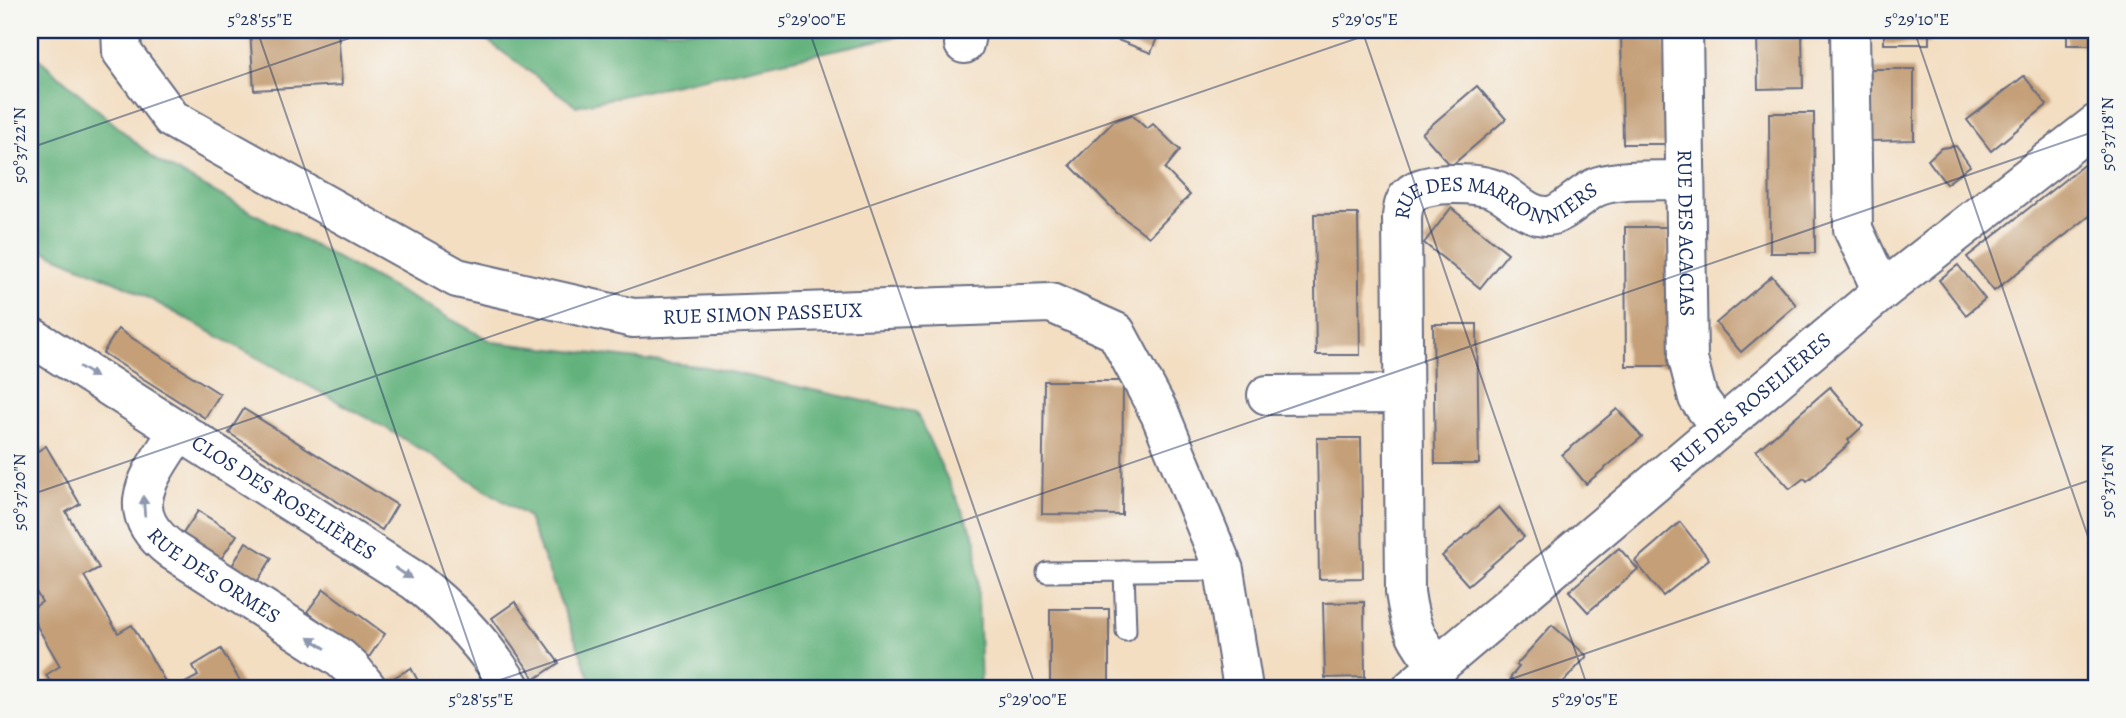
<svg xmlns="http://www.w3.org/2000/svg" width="2126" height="718" viewBox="0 0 2126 718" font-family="Alegreya,serif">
	<rect width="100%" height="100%" fill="#f6f6f2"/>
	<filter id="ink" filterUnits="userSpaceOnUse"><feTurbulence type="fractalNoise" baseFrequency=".0143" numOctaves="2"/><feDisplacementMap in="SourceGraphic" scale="14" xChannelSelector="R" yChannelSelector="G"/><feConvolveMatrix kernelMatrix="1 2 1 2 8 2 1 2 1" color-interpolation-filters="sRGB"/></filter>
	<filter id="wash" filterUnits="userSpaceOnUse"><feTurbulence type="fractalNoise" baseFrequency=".00686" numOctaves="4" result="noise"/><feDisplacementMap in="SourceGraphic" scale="28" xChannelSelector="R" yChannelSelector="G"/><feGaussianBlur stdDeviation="1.57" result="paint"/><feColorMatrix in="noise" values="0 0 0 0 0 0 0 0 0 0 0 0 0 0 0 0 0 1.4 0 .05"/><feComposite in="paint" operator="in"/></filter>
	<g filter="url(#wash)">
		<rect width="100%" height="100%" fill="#f3dec2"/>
		<g fill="#64b27d" stroke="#40706e" stroke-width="2">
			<polygon points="473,30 901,30 898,36 576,106"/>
			<polygon points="30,51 157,161 493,342 706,367 916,412 976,540 981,688 594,688 527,516 386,428 130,288 30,245"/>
		</g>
		<g id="blocks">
			<g fill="#c49f77">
				<polygon points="250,30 338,30 342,85 254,90"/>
				<polygon points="1092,30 1160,30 1151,53"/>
				<polygon points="1621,30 1666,30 1667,144 1623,144"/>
				<polygon points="1757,30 1802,30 1803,88 1758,89"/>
				<rect x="1884" y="30" width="45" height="14"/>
				<rect x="2067" y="30" width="29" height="15"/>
				<polygon points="1870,69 1914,69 1914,140 1871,141"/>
				<polygon points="2024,76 2047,105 1991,151 1967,120"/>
				<polygon points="1477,86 1506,119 1451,166 1422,133"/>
				<polygon points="1769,113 1814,113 1815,253 1770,253"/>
				<polygon points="1132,115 1147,129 1153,124 1180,150 1165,169 1190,195 1149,237 1116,212 1070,165 1114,121"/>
				<polygon points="1956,146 1970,166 1946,184 1928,160 1941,148"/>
				<polygon points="2096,155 2096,211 1994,291 1967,257"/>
				<polygon points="1451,208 1508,253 1480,288 1424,243"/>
				<polygon points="1314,214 1358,214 1360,355 1316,355"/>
				<polygon points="1625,227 1668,227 1670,366 1626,366"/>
				<polygon points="1958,265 1985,299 1966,315 1939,280"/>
				<polygon points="1772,276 1796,305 1741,352 1716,323"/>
				<polygon points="1433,324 1477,324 1479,464 1435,464"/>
				<polygon points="118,329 220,394 205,418 103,353"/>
				<polygon points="1044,381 1123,381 1122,515 1042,514"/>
				<polygon points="1830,387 1863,426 1848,440 1850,443 1807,481 1804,478 1790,489 1756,451"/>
				<polygon points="244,409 397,505 382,530 229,433"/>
				<polygon points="1617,409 1642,437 1586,484 1562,455"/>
				<polygon points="1317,438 1361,438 1363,578 1319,579"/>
				<polygon points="46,446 80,504 66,512 99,568 84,576 118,633 132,625 169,688 54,688 46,675 60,666 30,614 30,610 42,602 30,582 30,456"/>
				<polygon points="1499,507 1524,537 1468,585 1442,556"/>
				<polygon points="198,511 237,535 221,559 182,535"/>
				<polygon points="1680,522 1709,559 1663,596 1635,561"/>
				<polygon points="246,542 272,558 257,582 232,566"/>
				<polygon points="1619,548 1638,569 1588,612 1569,591"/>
				<polygon points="324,589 385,634 369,657 307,612"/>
				<polygon points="515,602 559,663 535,679 492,618"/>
				<polygon points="1364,602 1365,677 1325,678 1323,603"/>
				<rect x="1050" y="609" width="59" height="79"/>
				<polygon points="1552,625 1587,656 1558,688 1521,688 1510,678 1519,667 1516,665"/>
				<polygon points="221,649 244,688 176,688 198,676 193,666"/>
				<polygon points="411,668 422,688 390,688 386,682"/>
			</g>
		</g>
	</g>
	<g filter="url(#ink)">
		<use href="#blocks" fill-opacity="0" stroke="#676c81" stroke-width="2"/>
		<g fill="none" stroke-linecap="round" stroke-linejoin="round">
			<g stroke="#676c81" stroke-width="23">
				<g id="lane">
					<polyline points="1124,571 1126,631"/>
					<polyline points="1047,572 1224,570"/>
				</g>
			</g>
			<g stroke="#676c81" stroke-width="42">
				<g id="street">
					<path id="s1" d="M121 30 122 52 172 119 457 278 633 318 1051 303 1116 332 1160 414 1224 570 1243 688"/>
					<path id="s2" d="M1683 30 1688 359 1698 398 1720 427"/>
					<polyline points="1850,30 1853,229 1882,291"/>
					<polyline points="964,44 967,30"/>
					<path id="s3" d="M30 336 415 581C454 612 486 645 511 688"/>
					<polyline points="1267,395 1404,394"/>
					<path id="s4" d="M179 430C151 475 117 510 173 551L340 658 352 669 367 688"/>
					<path id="s5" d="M1439 667C1416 640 1410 628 1405 592L1402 217C1403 208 1404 199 1412 193 1427 181 1479 182 1496 190 1514 198 1526 217 1548 216 1564 215 1582 192 1599 186 1623 178 1659 181 1685 180"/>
					<path id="s6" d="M1412 688 1882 291 2096 124"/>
				</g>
			</g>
			<use href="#lane" stroke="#fff" stroke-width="19"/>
			<use href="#street" stroke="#fff" stroke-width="38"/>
		</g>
		<defs><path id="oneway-solid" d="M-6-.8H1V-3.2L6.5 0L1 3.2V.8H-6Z" transform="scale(1.75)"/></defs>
		<g fill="#8d97ae">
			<use href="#oneway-solid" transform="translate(88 372) rotate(32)"/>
			<use href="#oneway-solid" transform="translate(144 506) rotate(-94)"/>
			<use href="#oneway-solid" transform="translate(403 573) rotate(33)"/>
			<use href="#oneway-solid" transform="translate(317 643) rotate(-147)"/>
		</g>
	</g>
	<path fill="none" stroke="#1b2f5e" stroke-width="2" stroke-opacity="0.45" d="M257 30 484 688M809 30 1036 688M1362 30 1588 688M1914 30 2096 560M30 148 373 30M30 495 1381 30M477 688 2096 131M1485 688 2096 478"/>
	<g text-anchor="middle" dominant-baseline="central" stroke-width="6" stroke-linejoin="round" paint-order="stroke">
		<g font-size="21" fill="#1b2f5e" stroke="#f6f6f2">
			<text stroke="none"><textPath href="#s5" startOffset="572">RUE DES MARRONNIERS</textPath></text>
			<text stroke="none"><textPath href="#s2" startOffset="203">RUE DES ACACIAS</textPath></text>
			<text stroke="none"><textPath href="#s1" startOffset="742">RUE SIMON PASSEUX</textPath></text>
			<text stroke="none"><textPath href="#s6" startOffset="443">RUE DES ROSELIÈRES</textPath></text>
			<text stroke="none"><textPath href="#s3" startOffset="301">CLOS DES ROSELIÈRES</textPath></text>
			<text stroke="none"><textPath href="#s4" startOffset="189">RUE DES ORMES</textPath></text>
		</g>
	</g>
	<rect width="2126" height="718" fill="none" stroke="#f6f6f2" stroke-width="77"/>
	<rect x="38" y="38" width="2050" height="642" fill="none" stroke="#1b2f5e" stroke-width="2.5"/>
	<g font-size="18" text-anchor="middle" fill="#1b2f5e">
		<text x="260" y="25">5°28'55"E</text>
		<text x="812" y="25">5°29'00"E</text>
		<text x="1365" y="25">5°29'05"E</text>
		<text x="1917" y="25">5°29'10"E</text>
		<text transform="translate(2107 134) rotate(-90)" y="6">50°37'18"N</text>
		<text transform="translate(19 145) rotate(-90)" y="6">50°37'22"N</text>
		<text transform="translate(2107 481) rotate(-90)" y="6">50°37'16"N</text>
		<text transform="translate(19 492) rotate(-90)" y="6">50°37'20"N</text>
		<text x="481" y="705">5°28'55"E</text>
		<text x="1033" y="705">5°29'00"E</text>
		<text x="1585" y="705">5°29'05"E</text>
	</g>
</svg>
